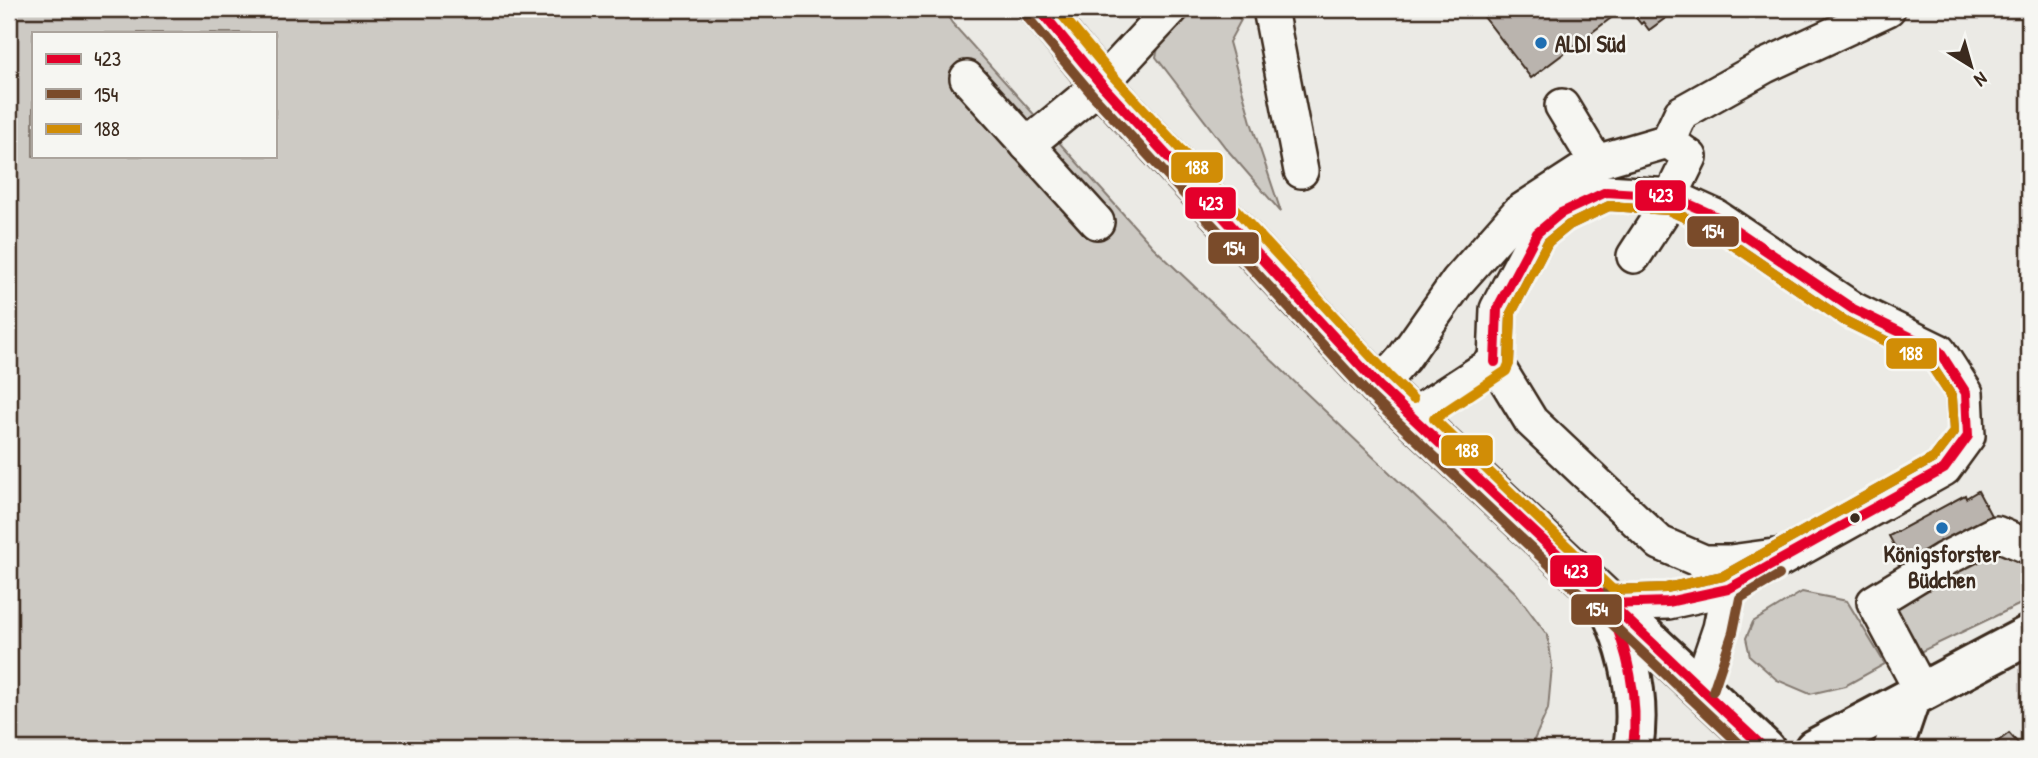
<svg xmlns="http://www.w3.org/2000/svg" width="2038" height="758" viewBox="0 0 2038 758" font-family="'Patrick Hand',sans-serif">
	<rect width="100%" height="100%" fill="#ebeae5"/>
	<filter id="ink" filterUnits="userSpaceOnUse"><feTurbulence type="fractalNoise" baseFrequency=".0143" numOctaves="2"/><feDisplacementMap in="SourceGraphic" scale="14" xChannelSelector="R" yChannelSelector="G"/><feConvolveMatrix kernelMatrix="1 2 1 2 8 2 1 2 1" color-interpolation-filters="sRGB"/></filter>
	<g filter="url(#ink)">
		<g fill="#cdcac4" stroke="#847a71" stroke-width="2" fill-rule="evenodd">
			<path d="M9 9H943L952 23 1153 247 1516 593 1548 636 1552 666 1548 709 1530 749H9ZM33 33H275V156H33Z"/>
			<polygon points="1198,9 1230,9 1241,20 1229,42 1251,122 1281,212 1225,147 1156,57 1159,43"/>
			<polygon points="2010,548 2029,563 2029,600 1918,653 1890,603 1992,550"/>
			<polygon points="1802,592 1847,601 1885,664 1845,686 1810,694 1777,680 1750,656 1746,638 1753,622"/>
		</g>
		<g fill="#bab4ae" stroke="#3b2a1e" stroke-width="2">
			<polygon points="1478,9 1623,9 1531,78"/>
			<polygon points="1629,9 1678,9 1649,30 1643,22 1641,24"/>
			<polygon points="1978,491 1994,521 1908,571 1889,536 1965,495 1966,498"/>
			<polygon points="2009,733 2023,749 1988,749"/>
		</g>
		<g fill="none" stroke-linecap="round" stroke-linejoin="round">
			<g stroke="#3b2a1e" stroke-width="38">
				<g id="minor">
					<polyline points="1270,9 1301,171"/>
					<polyline points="967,78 1097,222"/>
					<polyline points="1562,106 1596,162"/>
					<polyline points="1668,141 1681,113 1765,66 1888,9"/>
					<polyline points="1027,145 1101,84 1171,9"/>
					<polyline points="1379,386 1403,359 1458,281 1519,212 1596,162 1668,141 1690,157 1664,210 1634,256"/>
					<polyline points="1412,416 1495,362"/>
					<polyline points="1608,604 1668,602 1728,589 1944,469 1968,436 1966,393 1939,351 1853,309 1715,216 1671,196 1606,192 1561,213 1537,233 1497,309 1495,362 1531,421 1660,543 1704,562 1730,562 1789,554"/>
					<polyline points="1700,687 1720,628 1728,589"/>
					<polyline points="1922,692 1874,602 1943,560 1996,533 2029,547"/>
				</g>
			</g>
			<g stroke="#3b2a1e" stroke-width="44">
				<g id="major">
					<polyline points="1039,9 1101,84 1379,386 1765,749"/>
					<path d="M1610 609C1630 653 1641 700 1633 749"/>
					<polyline points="1814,749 2029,635"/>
					<polyline points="1893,749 1910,699"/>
				</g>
			</g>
			<use href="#minor" stroke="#f6f6f2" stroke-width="33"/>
			<use href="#major" stroke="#f6f6f2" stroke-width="38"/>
			<g stroke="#f6f6f2" stroke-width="16">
				<g id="bus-1">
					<polyline points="1039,9 1101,84 1379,386 1765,749"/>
					<polyline points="1495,362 1497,309 1537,233 1561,213 1606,192 1671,196 1715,216 1853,309 1939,351 1966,393 1968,436 1944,469 1728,589 1668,602 1608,604"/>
					<path d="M1608 604C1628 651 1639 697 1633 749"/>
				</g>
			</g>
			<g stroke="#f6f6f2" stroke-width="16">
				<g id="bus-2">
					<polyline points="1028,18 1091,93 1369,395 1745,749"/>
					<polyline points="1509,363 1511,313 1548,242 1569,225 1609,206 1668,210 1708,228 1845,321 1929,362 1952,397 1954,432 1934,458 1723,576 1666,588 1608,590"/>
					<polyline points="1713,691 1733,632 1740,598 1779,575"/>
				</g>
			</g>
			<g stroke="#f6f6f2" stroke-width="16">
				<g id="bus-3">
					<polyline points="1057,9 1112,75 1389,376 1413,399"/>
					<polygon points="1609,206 1668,210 1708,228 1845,321 1929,362 1952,397 1954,432 1934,458 1723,576 1666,588 1613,590 1434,419 1506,371 1509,364 1511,313 1548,242 1569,225"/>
				</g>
			</g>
			<use href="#bus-1" stroke="#e4002b" stroke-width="10"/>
			<use href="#bus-2" stroke="#7a4b2a" stroke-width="10"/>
			<use href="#bus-3" stroke="#d18d06" stroke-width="10"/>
		</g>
	</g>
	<g fill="#1f6fb2" stroke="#f6f6f2" stroke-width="2.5">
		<circle cx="1541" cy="43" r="7"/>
		<circle cx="1942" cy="528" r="7"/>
	</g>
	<circle fill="#3b2a1e" stroke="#f6f6f2" stroke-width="2.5" cx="1855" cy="518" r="6"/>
	<g text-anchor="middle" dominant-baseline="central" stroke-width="5" stroke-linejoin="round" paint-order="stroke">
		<g font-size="23" font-weight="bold" fill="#3b2a1e" stroke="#f6f6f2" text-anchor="start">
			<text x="1555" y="43">ALDI Süd</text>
			<text x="1942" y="553" text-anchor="middle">Königsforster<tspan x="1942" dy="26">Büdchen</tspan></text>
		</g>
	</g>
	<g stroke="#f6f6f2" stroke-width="2.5">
		<rect x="1170" y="151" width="54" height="33" rx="7" fill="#d18d06"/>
		<rect x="1634" y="179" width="53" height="33" rx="7" fill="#e4002b"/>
		<rect x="1184" y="186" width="53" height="34" rx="7" fill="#e4002b"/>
		<rect x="1686" y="215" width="54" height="33" rx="7" fill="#7a4b2a"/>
		<rect x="1207" y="231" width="53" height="34" rx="7" fill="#7a4b2a"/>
		<rect x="1885" y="337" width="53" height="33" rx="7" fill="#d18d06"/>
		<rect x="1440" y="434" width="54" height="33" rx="7" fill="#d18d06"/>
		<rect x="1549" y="554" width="54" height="34" rx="7" fill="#e4002b"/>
		<rect x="1570" y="593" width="53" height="33" rx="7" fill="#7a4b2a"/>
	</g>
	<g font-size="19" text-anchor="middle" font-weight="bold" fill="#fff">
		<text x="1197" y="174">188</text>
		<text x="1661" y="202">423</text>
		<text x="1211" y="210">423</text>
		<text x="1713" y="238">154</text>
		<text x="1234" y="255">154</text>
		<text x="1911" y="360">188</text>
		<text x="1467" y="457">188</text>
		<text x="1576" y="578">423</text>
		<text x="1597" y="616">154</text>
	</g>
	<rect width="2038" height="758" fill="none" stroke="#f6f6f2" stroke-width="35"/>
	<rect x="18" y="18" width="2003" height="723" fill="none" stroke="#3b2a1e" stroke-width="2.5" filter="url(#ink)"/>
	<rect x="32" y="32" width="245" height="126" fill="#f6f6f2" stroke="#aba49d" stroke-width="2"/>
	<rect x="46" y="54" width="35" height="10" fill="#e4002b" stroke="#aba49d" stroke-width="2"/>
	<text x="94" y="66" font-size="21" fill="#3b2a1e">423</text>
	<rect x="46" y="89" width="35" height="10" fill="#7a4b2a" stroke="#aba49d" stroke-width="2"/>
	<text x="94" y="102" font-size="21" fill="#3b2a1e">154</text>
	<rect x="46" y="124" width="35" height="10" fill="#d18d06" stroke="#aba49d" stroke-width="2"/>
	<text x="94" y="136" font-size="21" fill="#3b2a1e">188</text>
	<g transform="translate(1971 66) rotate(143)" stroke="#f6f6f2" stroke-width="5" paint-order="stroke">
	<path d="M0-5L12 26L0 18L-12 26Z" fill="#3b2a1e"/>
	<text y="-10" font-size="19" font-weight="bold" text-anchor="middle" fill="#3b2a1e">N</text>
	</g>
</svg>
